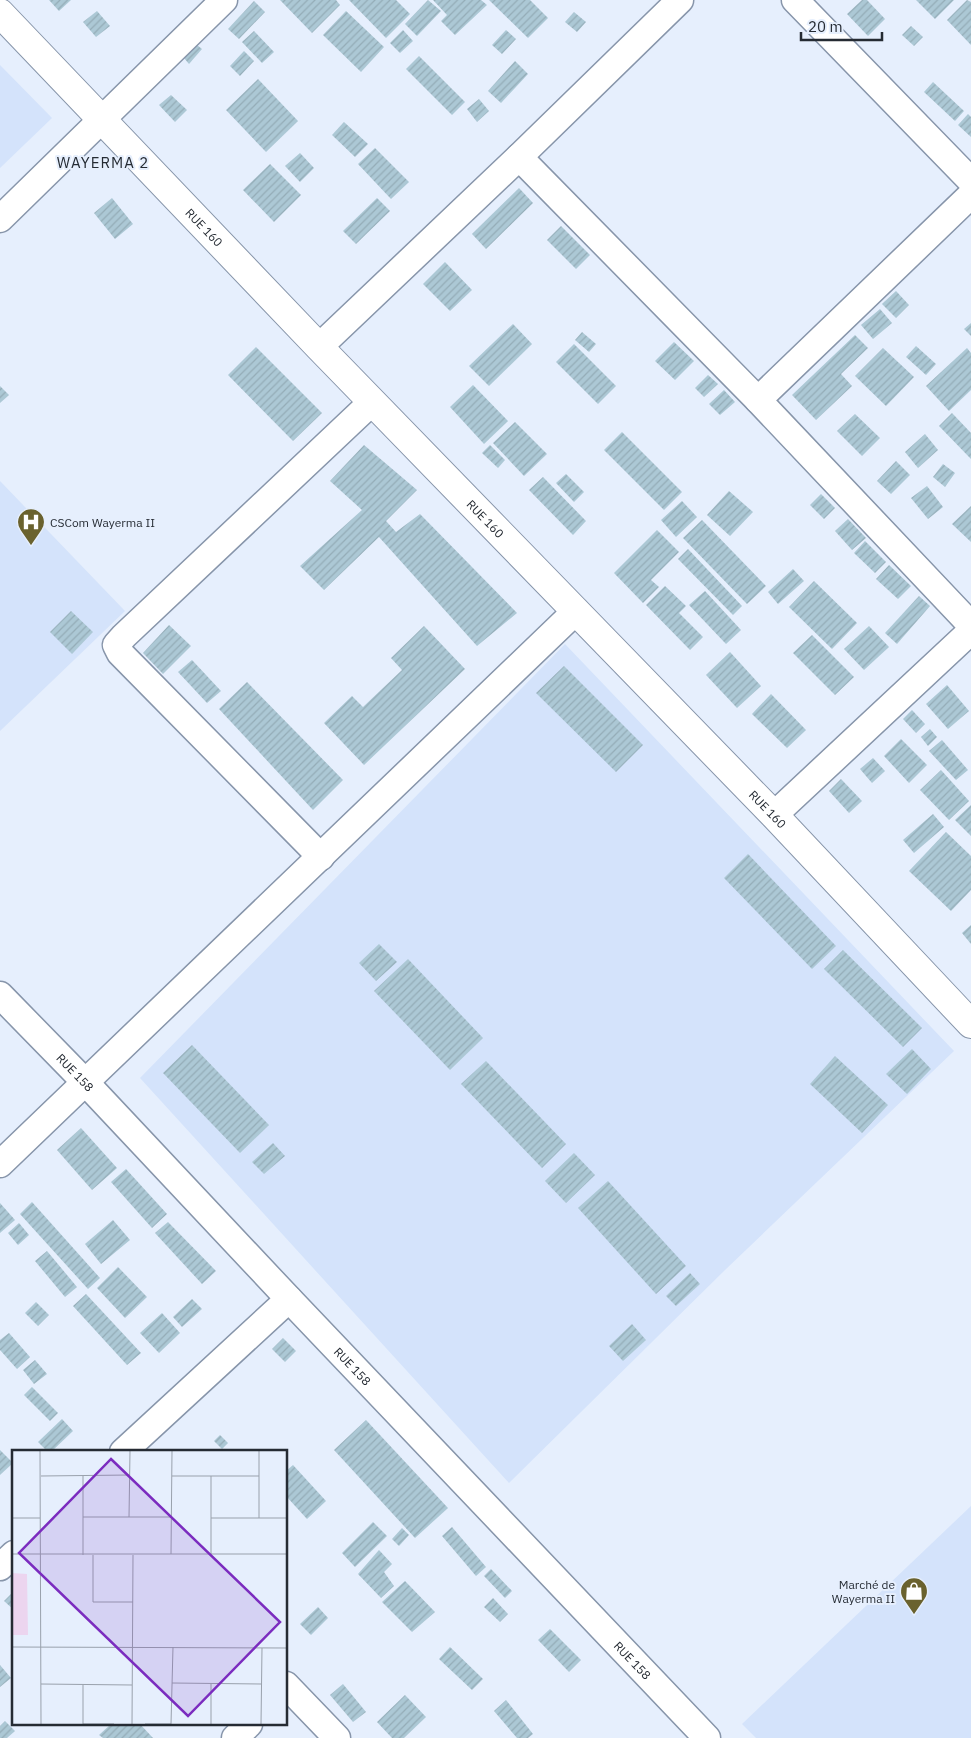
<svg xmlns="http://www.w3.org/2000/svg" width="971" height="1738" viewBox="0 0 971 1738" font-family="'IBM Plex Sans',sans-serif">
	<defs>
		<pattern id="building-hatch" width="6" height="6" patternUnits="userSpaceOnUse" patternTransform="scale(1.25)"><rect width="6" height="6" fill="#acc8d5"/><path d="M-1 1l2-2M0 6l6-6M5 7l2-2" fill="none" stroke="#94acb7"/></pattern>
	</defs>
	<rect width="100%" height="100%" fill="#e6effd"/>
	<g fill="#d4e3fb">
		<polygon points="0,65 52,118 0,168"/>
		<polygon points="0,481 125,611 0,731"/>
		<polygon points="565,644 954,1051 725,1270 509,1483 140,1078"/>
		<polygon points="971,1506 971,1738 756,1738 742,1724"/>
	</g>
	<g fill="url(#building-hatch)">
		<polygon points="49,0 71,0 59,11"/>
		<polygon points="280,0 336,0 340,5 312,33"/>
		<polygon points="349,0 396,0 410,14 386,38"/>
		<polygon points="428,0 441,11 417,36 405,24"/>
		<polygon points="433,0 481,0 487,5 455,35 441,21 447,15"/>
		<polygon points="489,0 530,0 548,18 528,38"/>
		<polygon points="862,0 867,0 885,19 868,36 847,14"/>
		<polygon points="916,0 954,0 935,19"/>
		<polygon points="967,0 971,2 971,45 947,20"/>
		<polygon points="254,1 265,12 239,39 228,29"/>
		<polygon points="97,11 110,26 96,37 83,22"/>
		<polygon points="346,11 384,47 361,72 323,35"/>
		<polygon points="574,12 586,22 577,32 565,22"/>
		<polygon points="911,26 923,37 914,46 902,35"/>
		<polygon points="403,30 413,41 400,53 390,43"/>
		<polygon points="506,30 516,39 502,54 492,45"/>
		<polygon points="254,31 274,52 262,63 242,42"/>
		<polygon points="197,45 202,49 189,64 184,58"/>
		<polygon points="244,51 254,61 240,76 230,66"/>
		<polygon points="419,56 465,102 452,115 406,69"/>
		<polygon points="515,61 528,74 501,103 488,91"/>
		<polygon points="258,79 298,121 266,152 226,110"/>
		<polygon points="933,82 964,111 955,121 924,92"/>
		<polygon points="171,95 187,110 175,122 159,105"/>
		<polygon points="479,99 489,111 477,122 467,109"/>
		<polygon points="968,114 971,117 971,137 958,125"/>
		<polygon points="344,122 368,144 355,157 332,135"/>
		<polygon points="375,148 409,182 391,199 358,164"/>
		<polygon points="300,153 314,168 300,182 285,166"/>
		<polygon points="270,164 301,195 274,222 243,190"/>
		<polygon points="519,188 533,203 486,249 472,234"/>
		<polygon points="112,198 133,224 115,239 94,213"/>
		<polygon points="377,198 390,211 356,244 343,231"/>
		<polygon points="561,226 590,255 576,269 547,240"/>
		<polygon points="445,262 472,290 450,311 423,284"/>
		<polygon points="896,291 909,305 896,318 882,304"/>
		<polygon points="880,309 892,323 873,339 861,325"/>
		<polygon points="971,323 971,336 964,329"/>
		<polygon points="513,324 532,344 489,386 469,366"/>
		<polygon points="582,332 596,344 589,352 575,340"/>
		<polygon points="855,335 868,348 841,374 852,386 816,420 792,395"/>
		<polygon points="674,342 694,361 675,380 655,361"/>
		<polygon points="574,344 616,386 598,404 556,362"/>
		<polygon points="916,346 936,364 926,375 906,357"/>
		<polygon points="256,347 322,413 293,441 228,375"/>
		<polygon points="883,348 914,377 886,406 855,376"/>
		<polygon points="967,348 971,353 971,390 949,411 926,386"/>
		<polygon points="708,375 718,384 704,397 695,388"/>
		<polygon points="473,385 508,421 484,444 450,407"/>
		<polygon points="0,386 9,395 0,403"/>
		<polygon points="724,390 735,402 720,415 709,404"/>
		<polygon points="952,413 971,433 971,459 939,426"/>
		<polygon points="855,414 880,438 862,456 837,431"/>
		<polygon points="515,422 547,454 524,476 493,443"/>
		<polygon points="622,432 682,492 664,510 604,450"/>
		<polygon points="925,434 938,450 918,468 905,452"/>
		<polygon points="364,445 417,490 386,521 396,532 420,514 517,613 477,646 379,537 324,590 300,566 362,510 330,481"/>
		<polygon points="490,445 505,460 498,468 482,453"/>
		<polygon points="896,461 910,475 891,494 877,481"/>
		<polygon points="943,464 955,473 945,487 933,477"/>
		<polygon points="566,474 584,492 574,502 556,483"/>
		<polygon points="543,477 586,521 573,535 529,490"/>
		<polygon points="927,486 943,507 928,519 911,498"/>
		<polygon points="729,491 753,512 730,536 707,515"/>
		<polygon points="821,494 835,508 824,519 810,505"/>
		<polygon points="682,501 697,517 676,537 661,520"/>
		<polygon points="971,506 971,542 952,524"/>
		<polygon points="848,519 866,538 852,550 835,531"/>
		<polygon points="702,520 766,586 747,604 683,538"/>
		<polygon points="657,530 679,552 651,580 659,587 643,603 614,573"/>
		<polygon points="865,541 886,562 875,573 854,553"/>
		<polygon points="688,549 742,606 733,615 678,559"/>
		<polygon points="889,565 911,586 898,599 876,579"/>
		<polygon points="793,569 804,581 778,604 768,592"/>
		<polygon points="814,581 857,623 832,649 789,607"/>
		<polygon points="665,586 686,606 679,613 703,637 690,650 646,605"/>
		<polygon points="705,591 741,630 726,644 689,605"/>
		<polygon points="919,596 930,606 897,644 885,633"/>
		<polygon points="71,611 93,632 72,654 50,632"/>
		<polygon points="169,625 191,646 163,674 143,653"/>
		<polygon points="424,626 465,669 364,765 324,723 352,696 363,707 402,670 391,658"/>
		<polygon points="869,626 889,647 864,670 844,649"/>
		<polygon points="812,635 854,677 835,695 793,653"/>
		<polygon points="730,652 761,686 737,708 706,675"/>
		<polygon points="192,660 221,691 207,703 178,672"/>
		<polygon points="564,666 643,745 616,772 536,693"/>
		<polygon points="247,682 343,780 313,810 219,709"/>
		<polygon points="947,685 969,711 948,729 926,704"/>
		<polygon points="771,694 806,730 787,748 752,714"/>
		<polygon points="912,710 925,724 916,733 903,719"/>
		<polygon points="930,729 937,737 928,746 921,737"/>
		<polygon points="901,739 927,765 909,783 884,756"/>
		<polygon points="942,740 968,770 956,780 929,751"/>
		<polygon points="873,758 885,771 872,783 860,769"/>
		<polygon points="941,770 969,801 949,820 920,790"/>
		<polygon points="841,779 862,801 849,813 829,791"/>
		<polygon points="971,805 971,836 955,820"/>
		<polygon points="933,814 944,827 914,853 903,840"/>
		<polygon points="946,832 971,856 971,890 951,911 909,871"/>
		<polygon points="748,854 836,946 812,969 724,878"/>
		<polygon points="971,925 971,944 962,933"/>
		<polygon points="379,944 397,962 376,981 359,963"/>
		<polygon points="843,950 922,1028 903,1047 824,969"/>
		<polygon points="408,959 483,1038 450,1070 374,991"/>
		<polygon points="192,1045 269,1125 240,1153 163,1073"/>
		<polygon points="912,1049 931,1069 907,1094 886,1074"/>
		<polygon points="835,1056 888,1105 862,1133 810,1084"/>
		<polygon points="486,1061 566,1144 542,1168 461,1084"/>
		<polygon points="81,1128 117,1168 92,1190 57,1150"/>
		<polygon points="273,1143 285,1156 264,1174 252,1162"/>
		<polygon points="574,1153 595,1175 566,1203 545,1181"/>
		<polygon points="126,1169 167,1214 152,1228 111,1182"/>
		<polygon points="608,1181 686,1266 656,1294 578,1208"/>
		<polygon points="32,1202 100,1278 88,1289 20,1214"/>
		<polygon points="0,1203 15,1220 0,1233"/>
		<polygon points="113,1220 130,1240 101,1264 85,1244"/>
		<polygon points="168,1222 216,1271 202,1284 155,1233"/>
		<polygon points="19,1223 29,1235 18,1245 8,1233"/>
		<polygon points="47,1251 77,1287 65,1297 35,1261"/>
		<polygon points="118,1267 147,1297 125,1318 97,1288"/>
		<polygon points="690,1273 700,1284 676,1306 666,1296"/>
		<polygon points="86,1294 141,1353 127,1365 73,1306"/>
		<polygon points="192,1299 202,1309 182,1327 173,1317"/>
		<polygon points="36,1302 49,1315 38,1326 25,1313"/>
		<polygon points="162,1313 180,1333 159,1353 140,1333"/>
		<polygon points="632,1324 646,1340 623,1361 609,1346"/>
		<polygon points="9,1333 30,1357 17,1369 0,1350 0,1340"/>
		<polygon points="283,1338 296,1351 285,1362 272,1349"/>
		<polygon points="35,1360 47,1374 34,1384 23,1370"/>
		<polygon points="32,1387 58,1413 50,1421 24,1395"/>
		<polygon points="62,1419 73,1431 51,1452 48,1452 38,1442"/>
		<polygon points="366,1420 448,1508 415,1538 334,1450"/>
		<polygon points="220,1435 228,1443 222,1449 214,1441"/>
		<polygon points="0,1450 13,1463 0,1475"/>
		<polygon points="293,1465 326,1501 307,1519 286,1496 286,1471"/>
		<polygon points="373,1522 387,1536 355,1567 342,1553"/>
		<polygon points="452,1527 486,1567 476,1576 442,1536"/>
		<polygon points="402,1528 409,1535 399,1546 392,1539"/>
		<polygon points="379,1550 392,1564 384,1572 394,1586 381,1598 358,1574"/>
		<polygon points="491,1569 512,1591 505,1598 484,1576"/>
		<polygon points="405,1581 435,1612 412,1632 382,1602"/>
		<polygon points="14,1591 14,1610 4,1601"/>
		<polygon points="493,1598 508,1614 500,1622 484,1607"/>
		<polygon points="318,1607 328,1618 311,1635 300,1624"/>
		<polygon points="550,1629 581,1660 569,1672 538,1640"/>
		<polygon points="450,1647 483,1679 472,1690 439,1659"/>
		<polygon points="0,1665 11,1678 0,1687"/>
		<polygon points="343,1684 366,1712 353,1722 330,1695"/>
		<polygon points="405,1695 426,1717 404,1738 392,1738 377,1722"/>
		<polygon points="506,1700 533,1734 528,1738 517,1738 494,1711"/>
		<polygon points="5,1721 15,1731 7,1738 0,1738 0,1726"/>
		<polygon points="111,1724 140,1724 153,1738 103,1738 99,1735"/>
	</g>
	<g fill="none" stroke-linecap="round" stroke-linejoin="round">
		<g stroke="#8795aa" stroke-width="29">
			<g id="minor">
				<polyline points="795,0 971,181"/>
				<polyline points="519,157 758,400 971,625"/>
				<polyline points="0,219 224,0"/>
				<polyline points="319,347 519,157 680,0"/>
				<polyline points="758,400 971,195"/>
				<polyline points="774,815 971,631"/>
				<polyline points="321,857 120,653 116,645 124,636 372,402"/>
				<path id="s1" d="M0 995 86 1083 289 1299 707 1738"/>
				<polyline points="0,1164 576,611"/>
				<polyline points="123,1452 289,1299"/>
				<polyline points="0,1567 14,1554"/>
				<polyline points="286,1685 337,1738"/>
				<polyline points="235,1738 249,1724"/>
			</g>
		</g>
		<g stroke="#8795aa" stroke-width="30">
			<g id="tertiary">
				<path id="s2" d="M0 13 319 347 774 815 971 1024"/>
			</g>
		</g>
		<use href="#minor" stroke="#fff" stroke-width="26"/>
		<use href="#tertiary" stroke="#fff" stroke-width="28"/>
	</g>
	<defs>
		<g id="hospital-pin" transform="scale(1.4375)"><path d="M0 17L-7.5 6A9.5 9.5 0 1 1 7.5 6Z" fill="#6a622e" stroke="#e6effd"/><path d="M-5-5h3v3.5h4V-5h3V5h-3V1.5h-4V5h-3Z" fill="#fff"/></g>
		<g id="shop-pin" transform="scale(1.4375)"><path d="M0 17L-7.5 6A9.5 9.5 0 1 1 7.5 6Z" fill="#6a622e" stroke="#e6effd"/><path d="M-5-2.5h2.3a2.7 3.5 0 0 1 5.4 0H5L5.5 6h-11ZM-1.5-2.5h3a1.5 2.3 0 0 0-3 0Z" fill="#fff"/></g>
	</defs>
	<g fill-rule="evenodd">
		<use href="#hospital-pin" x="31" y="522"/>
		<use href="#shop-pin" x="914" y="1591"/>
	</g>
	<g text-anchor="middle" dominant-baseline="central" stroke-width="4" stroke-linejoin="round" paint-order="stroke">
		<g font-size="12" fill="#252b33" stroke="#e6effd">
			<text stroke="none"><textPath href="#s2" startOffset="296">RUE 160</textPath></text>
			<text stroke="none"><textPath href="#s2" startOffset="701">RUE 160</textPath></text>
			<text stroke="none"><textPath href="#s2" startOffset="1106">RUE 160</textPath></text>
			<text stroke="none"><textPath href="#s1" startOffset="108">RUE 158</textPath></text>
			<text stroke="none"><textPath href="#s1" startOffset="512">RUE 158</textPath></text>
			<text stroke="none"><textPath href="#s1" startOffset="918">RUE 158</textPath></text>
		</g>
		<g font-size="12" fill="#252b33" stroke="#e6effd" text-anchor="start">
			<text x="50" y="522">CSCom Wayerma II</text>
			<text x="895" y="1584" text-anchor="end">Marché de<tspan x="895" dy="14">Wayerma II</tspan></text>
		</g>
		<g font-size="15" letter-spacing="1" fill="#252b33" stroke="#e6effd">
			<text x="103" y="162">WAYERMA 2</text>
		</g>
	</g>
	<g transform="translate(12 1450)">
		<rect width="275" height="275" fill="#e6effd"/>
		<path d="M0 123 15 124 16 185H0Z" fill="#ecd5ef"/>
		<path fill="none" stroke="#99a1ac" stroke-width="1" d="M28 1 29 274M29 26 118 25M160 26H247M71 67H160M117 67 118 1M0 68H28M199 68H275M247 68V1M0 104H275M159 104 160 1M71 105V26M81 105V152H121M199 105V26M0 197 275 198M160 233 249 234M29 234 120 235M199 234V274M71 274V235M71 274H102M120 274 121 105M133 274H159M159 274 161 197M249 274 250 198"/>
		<path fill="#7b2cbf" fill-opacity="0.15" stroke="#7b2cbf" stroke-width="2.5" d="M99 9 268 172 176 266 7 103Z"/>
		<rect width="275" height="275" fill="none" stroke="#252b33" stroke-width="2.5"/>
	</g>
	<path d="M801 32v8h81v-8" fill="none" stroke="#252b33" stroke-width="2.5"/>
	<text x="808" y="32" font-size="15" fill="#252b33" stroke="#e6effd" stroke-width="4" paint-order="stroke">20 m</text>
</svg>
